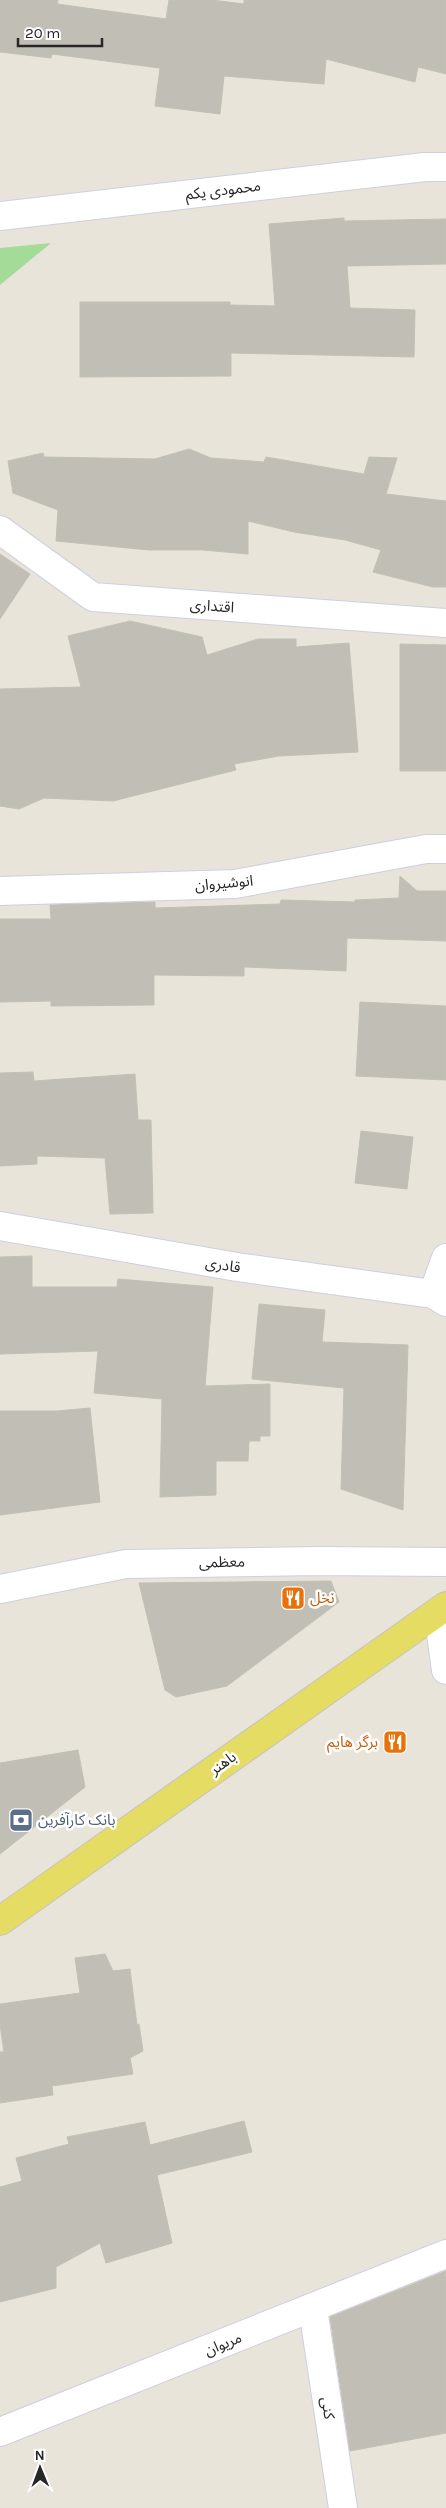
<svg xmlns="http://www.w3.org/2000/svg" width="446" height="2508" viewBox="0 0 446 2508" font-family="Karla,'Noto Sans Arabic',sans-serif">
	<rect width="100%" height="100%" fill="#e8e4d9"/>
	<polygon fill="#a5db99" points="51,243 0,285 0,248"/>
	<g fill="#c1beb5" stroke="#c3c0b3">
		<polygon points="0,0 58,0 57,4 166,19 169,0 212,0 244,4 244,0 446,0 446,74 418,67 415,82 326,59 324,84 224,76 220,114 155,106 160,68 52,54 51,58 0,52"/>
		<polygon points="344,218 344,221 446,219 446,264 347,266 350,308 415,310 414,357 231,353 231,376 80,377 80,302 230,302 230,305 275,306 269,224"/>
		<polygon points="189,449 211,458 264,462 266,457 364,474 369,457 397,458 386,494 446,501 446,587 433,587 373,572 381,550 345,540 294,532 248,521 248,554 203,550 149,550 56,541 58,510 13,493 8,461 43,453 44,457 155,459"/>
		<polygon points="0,554 30,574 0,619"/>
		<polygon points="130,621 202,637 207,655 258,639 296,639 296,647 349,643 358,752 279,756 234,764 236,770 113,801 44,798 19,809 0,806 0,689 81,687 68,636"/>
		<polygon points="400,644 446,645 446,771 400,771"/>
		<polygon points="400,876 417,891 446,891 446,941 347,938 346,971 244,967 244,976 154,975 154,1005 51,1006 51,1001 0,1002 0,919 51,919 50,905 155,902 155,908 280,904 281,900 355,902 355,900 399,898"/>
		<polygon points="360,1002 446,1006 446,1080 356,1076"/>
		<polygon points="33,1072 34,1081 135,1074 138,1120 151,1120 153,1213 110,1214 105,1158 37,1156 37,1164 0,1166 0,1073"/>
		<polygon points="361,1131 413,1137 407,1189 355,1183"/>
		<polygon points="32,1256 32,1287 117,1287 118,1279 213,1287 205,1386 270,1384 270,1436 260,1436 260,1441 249,1441 248,1461 216,1461 216,1495 160,1497 162,1399 94,1393 98,1351 0,1354 0,1257"/>
		<polygon points="259,1304 325,1310 322,1342 408,1345 403,1510 341,1489 344,1388 252,1379"/>
		<polygon points="90,1408 100,1502 0,1515 0,1411 57,1411"/>
		<polygon points="331,1581 339,1602 227,1686 176,1697 165,1690 139,1583"/>
		<polygon points="78,1750 85,1787 0,1854 0,1763"/>
		<polygon points="105,1954 113,1971 130,1969 137,2025 139,2024 143,2051 130,2058 133,2074 52,2086 53,2095 0,2103 0,2052 4,2052 0,2025 0,2004 80,1993 75,1958"/>
		<polygon points="244,2121 252,2152 157,2175 172,2243 106,2263 100,2243 56,2267 56,2288 0,2302 0,2187 22,2181 16,2158 69,2144 67,2137 145,2122 150,2145"/>
		<polygon points="446,2271 446,2433 350,2451 330,2317"/>
	</g>
	<g fill="none" stroke-linecap="round" stroke-linejoin="round">
		<g stroke="#cfcfdf" stroke-width="30">
			<g id="minor">
				<polyline points="0,216 425,167 446,167"/>
				<polyline points="0,530 93,597 446,623"/>
				<polyline points="0,891 235,884 426,849 446,849"/>
				<polyline points="0,1226 237,1267 433,1294 446,1302"/>
				<polyline points="433,1294 446,1258"/>
				<polyline points="0,1589 126,1564 319,1561 446,1562"/>
				<polyline points="438,1612 446,1670"/>
				<polyline points="313,2309 343,2508"/>
				<polyline points="0,2432 446,2254"/>
			</g>
		</g>
		<g stroke="#c3c3c3" stroke-width="30">
			<polyline id="major" points="0,1921 446,1606"/>
		</g>
		<use href="#minor" stroke="#fff" stroke-width="28"/>
		<use href="#major" stroke="#e4dc63" stroke-width="28"/>
	</g>
	<defs>
		<g id="restaurant-square" transform="scale(1.25)"><rect x="-9" y="-9" width="18" height="18" rx="4" fill="#e8710a" stroke="#fff"/><path d="M-5-6h1v4h1v-4h1v4h1v-4h1v5L-1.5 .5V6h-2V.5L-5-1ZM5-6V6H3V1.5H1.5Q1.5-4 5-6Z" fill="#fff"/></g>
		<g id="bank-square" transform="scale(1.25)"><rect x="-9" y="-9" width="18" height="18" rx="4" fill="#5c6f8a" stroke="#fff"/><path d="M-6-4H6V4H-6ZM0-2.3a2.3 2.3 0 1 0 0 4.6a2.3 2.3 0 1 0 0-4.6Z" fill="#fff"/></g>
	</defs>
	<g fill-rule="evenodd">
		<use href="#restaurant-square" x="293" y="1598"/>
		<use href="#restaurant-square" x="395" y="1742"/>
		<use href="#bank-square" x="21" y="1820"/>
	</g>
	<g text-anchor="middle" dominant-baseline="central" stroke-width="5" stroke-linejoin="round" paint-order="stroke">
		<g font-size="15" fill="#272727" stroke="#fff">
			<text transform="translate(223 190) rotate(-7)">محمودی یکم</text>
			<text transform="translate(212 606) rotate(4)">اقتداری</text>
			<text transform="translate(224 883) rotate(-5)">انوشیروان</text>
			<text transform="translate(223 1265) rotate(9)">قادری</text>
			<text transform="translate(222 1562) rotate(-1)">معظمی</text>
			<text transform="translate(223 1763) rotate(-35)">باهنر</text>
			<text transform="translate(223 2344) rotate(-22)">مریوان</text>
			<text transform="translate(328 2408) rotate(81)">کنی</text>
		</g>
		<g font-size="15" fill="#c56008" stroke="#fff" text-anchor="start">
			<text x="310" y="1598">نخل</text>
			<text x="378" y="1742" text-anchor="end">برگر هایم</text>
		</g>
		<g font-size="15" fill="#4e5e75" stroke="#fff" text-anchor="start">
			<text x="38" y="1820">بانک کارآفرین</text>
		</g>
	</g>
	<g transform="translate(40 2468) rotate(359)" stroke="#ffffff" stroke-width="4" paint-order="stroke">
	<path d="M0-4L9 19L0 12L-9 19Z" fill="#272727"/>
	<text y="-8" font-size="14" font-weight="bold" text-anchor="middle" fill="#272727">N</text>
	</g>
	<path d="M18 38v8h84v-8" fill="none" stroke="#272727" stroke-width="2.5"/>
	<text x="25" y="38" font-size="15" fill="#272727" stroke="#ffffff" stroke-width="4" paint-order="stroke">20 m</text>
</svg>
